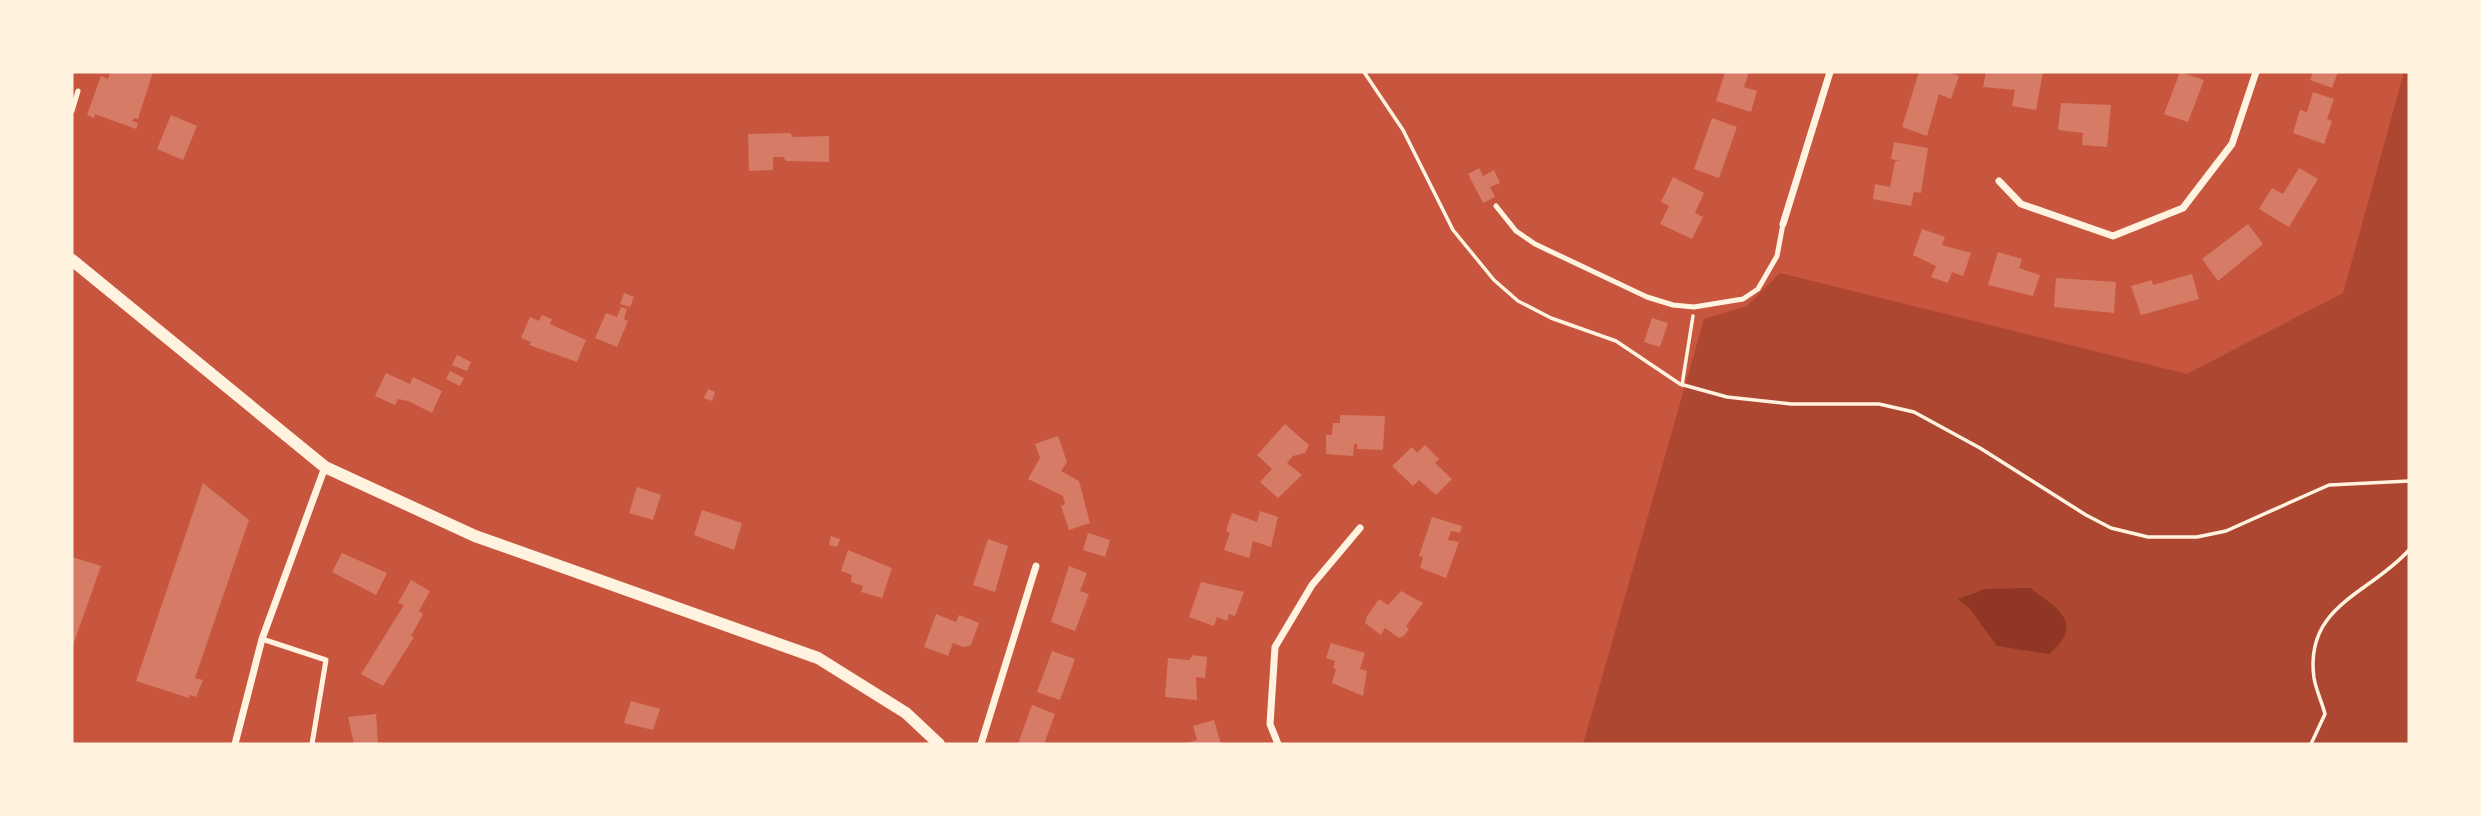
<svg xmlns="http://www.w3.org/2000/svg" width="2481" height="816" viewBox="0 0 2481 816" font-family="'Noto Sans',sans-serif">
	<rect width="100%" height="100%" fill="#c8553d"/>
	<polygon fill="#ae4732" points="2404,72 2409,72 2409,744 1583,744 1704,319 1747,306 1780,273 2187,374 2343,293"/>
	<path fill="#8f3625" d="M2030 588C2059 609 2085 624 2049 654L1997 646 1970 609 1958 599 1985 589Z"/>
	<g fill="#d67c66">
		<polygon points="110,72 153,72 138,119 134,118 132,121 138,123 136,129 95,114 94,118 87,115 101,76 108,79"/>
		<polygon points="1725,72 1749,72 1744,87 1757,91 1751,112 1716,101"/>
		<polygon points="1919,72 1948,72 1959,76 1951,99 1939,94 1927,136 1902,127"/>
		<polygon points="1986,72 2043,72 2036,110 2012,106 2015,90 1983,87"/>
		<polygon points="2180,72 2204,80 2188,122 2164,114"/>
		<polygon points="2313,72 2338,72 2332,88 2310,80"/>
		<polygon points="2313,92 2334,99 2327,119 2332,121 2324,144 2293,133 2300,110 2307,112"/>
		<polygon points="2061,103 2111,105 2107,147 2082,145 2083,133 2058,130"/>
		<polygon points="171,115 197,126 183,160 157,149"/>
		<polygon points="1712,118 1737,127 1719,178 1694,169"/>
		<polygon points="790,133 793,137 829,136 829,162 786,161 783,157 773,157 773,170 749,171 748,134"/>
		<polygon points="1894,142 1928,148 1921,193 1914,192 1911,206 1873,199 1875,184 1890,187 1895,161 1900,161 1891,159"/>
		<polygon points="1479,168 1483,176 1494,170 1500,183 1490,187 1495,197 1483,203 1468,174"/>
		<polygon points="2299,168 2318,179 2289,227 2259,209 2272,188 2283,194"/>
		<polygon points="1673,177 1704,193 1695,213 1703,217 1692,239 1660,224 1669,206 1661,202"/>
		<polygon points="2248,224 2263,244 2218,281 2202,259"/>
		<polygon points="1922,229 1945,237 1942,245 1971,253 1963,276 1952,272 1948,283 1931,277 1936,266 1913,255"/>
		<polygon points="1998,252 2022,259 2019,268 2040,275 2033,296 1988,285"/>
		<polygon points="2192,274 2199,299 2141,315 2131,286 2152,280 2153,285"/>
		<polygon points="2056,278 2116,282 2114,313 2054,307"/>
		<polygon points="624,293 634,297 630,307 620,304"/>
		<polygon points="621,307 627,309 624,319 628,321 617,347 595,338 606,313 617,317"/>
		<polygon points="542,315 552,319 550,324 586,340 577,362 529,345 531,342 521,338 530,317 539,321"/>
		<polygon points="1652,318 1668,323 1660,347 1644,342"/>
		<polygon points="457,355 471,362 467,371 452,365"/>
		<polygon points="450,371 464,378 460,386 446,379"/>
		<polygon points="386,373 410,384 413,377 442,391 432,413 408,401 398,399 395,405 375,396"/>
		<polygon points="708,389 715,392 712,401 704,398"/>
		<polygon points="1340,415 1385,416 1383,450 1357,449 1357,444 1354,444 1353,456 1326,454 1326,435 1332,435 1333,423 1340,423"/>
		<polygon points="1285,424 1309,445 1305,453 1293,456 1287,463 1302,475 1278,498 1260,482 1272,469 1257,455"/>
		<polygon points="1058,436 1067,462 1061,471 1079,481 1090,523 1069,530 1061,506 1065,504 1063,496 1028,479 1040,458 1035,444"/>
		<polygon points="1425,445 1439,459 1435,463 1452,479 1436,495 1419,480 1413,486 1392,466 1412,447 1417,453"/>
		<polygon points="203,483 249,520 195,678 203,680 196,697 190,695 189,698 136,681"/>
		<polygon points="637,487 661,495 653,520 629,513"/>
		<polygon points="702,510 742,523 734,550 694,535"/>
		<polygon points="1260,511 1278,517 1271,547 1253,541 1249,558 1224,550 1230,533 1226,531 1232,513 1257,522"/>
		<polygon points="1432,517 1462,526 1460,533 1451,531 1448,540 1459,542 1446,578 1420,568 1423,557 1419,556"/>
		<polygon points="1088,533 1110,540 1105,557 1083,550"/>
		<polygon points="831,536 840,539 837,547 829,545"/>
		<polygon points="988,539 1008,546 995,592 973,585"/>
		<polygon points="848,550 892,568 882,598 861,592 863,586 851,582 852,575 841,571"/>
		<polygon points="342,553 387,573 376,595 332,572"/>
		<polygon points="72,557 101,566 72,648"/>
		<polygon points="1069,566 1087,573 1080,591 1089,594 1075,631 1051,622"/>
		<polygon points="411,580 430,591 419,611 423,614 411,636 414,637 383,686 361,674 404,605 398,603"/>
		<polygon points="1201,582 1244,592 1235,616 1229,614 1227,621 1217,617 1214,626 1189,617"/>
		<polygon points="1401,591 1423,603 1406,626 1409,629 1404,636 1399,638 1385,628 1381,635 1365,623 1367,616 1379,599 1388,605"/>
		<polygon points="936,614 956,622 959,615 979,623 971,645 963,647 953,643 948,656 924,647"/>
		<polygon points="1331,643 1365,653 1360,669 1367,671 1363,696 1332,683 1336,669 1333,668 1335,661 1326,658"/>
		<polygon points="1052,651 1075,659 1060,700 1037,692"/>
		<polygon points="1193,655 1207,657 1205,678 1196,677 1197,700 1165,697 1168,658 1189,660"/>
		<polygon points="631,701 660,709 653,730 624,723"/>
		<polygon points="1032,705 1055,714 1044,744 1018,744"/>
		<polygon points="376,714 378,744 354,744 348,717"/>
		<polygon points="1214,720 1221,744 1183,744 1197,740 1193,726"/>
	</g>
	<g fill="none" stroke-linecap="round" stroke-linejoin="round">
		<g stroke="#fff3e0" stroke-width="3.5">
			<polyline points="1364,72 1403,130 1453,230 1494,280 1518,301 1551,318 1616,341 1680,384 1727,397 1791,404 1879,404 1914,412 1980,448 2086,515 2111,528 2148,537 2197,537 2226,531 2329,485 2409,481"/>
			<polyline points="1682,385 1693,316"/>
			<path d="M2311 744 2325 714C2322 702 2316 690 2314 678 2304 605 2370 594 2409 550"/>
		</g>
		<g stroke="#fff3e0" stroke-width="5">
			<polyline points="72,111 78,91"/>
			<polyline points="1496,206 1516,231 1535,244 1647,297 1673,305 1694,307 1743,299 1758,289 1777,256 1783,224"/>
			<polyline points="262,639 326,660 312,744"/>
		</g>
		<g stroke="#fff3e0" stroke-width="7">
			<polyline points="1999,181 2021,204 2113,236 2183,208 2232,144 2256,72"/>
			<polyline points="1783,224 1830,72"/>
			<polyline points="235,744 262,639 325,467"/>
			<polyline points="981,744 1036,566"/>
			<polyline points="1278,744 1270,724 1275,647 1312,585 1360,528"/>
		</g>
		<polyline stroke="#fff3e0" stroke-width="12" points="72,260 325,467 475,536 818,658 906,713 939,744"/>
	</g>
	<rect width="2481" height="816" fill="none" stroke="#fff3e0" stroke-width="147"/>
</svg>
